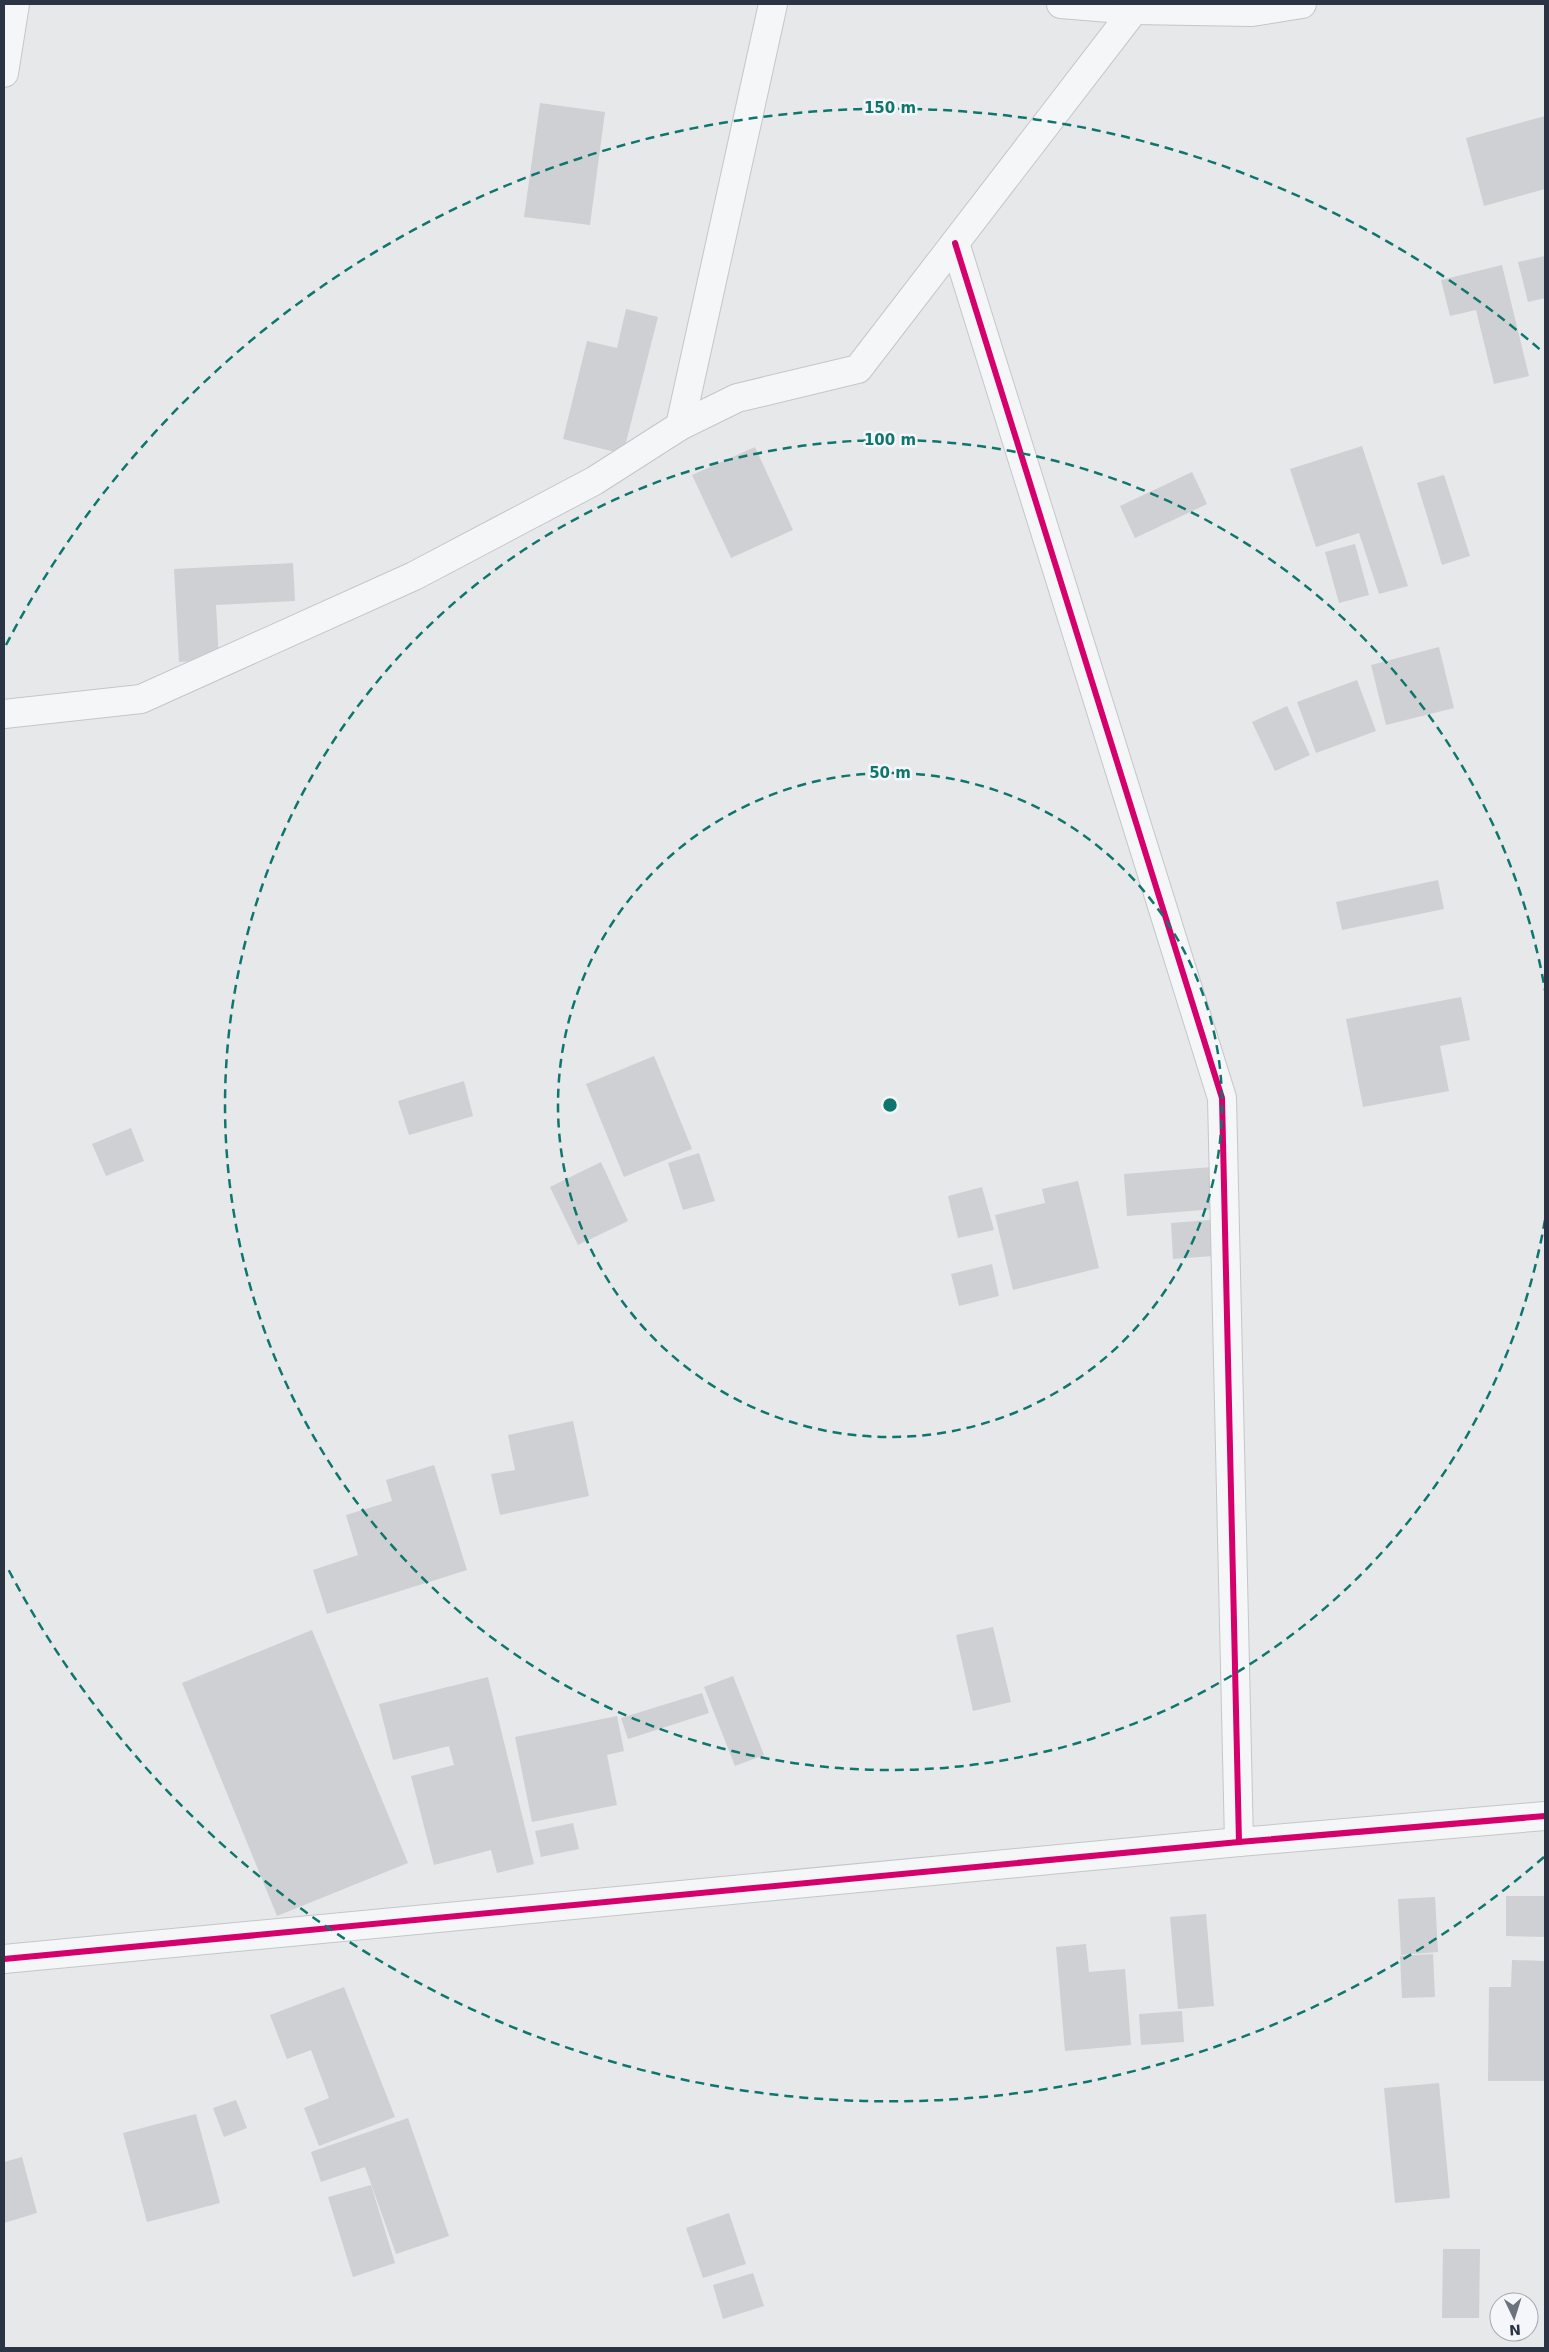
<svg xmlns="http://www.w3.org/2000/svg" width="1549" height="2352" viewBox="0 0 1549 2352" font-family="'DejaVu Sans',sans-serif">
	<rect width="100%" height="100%" fill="#e6e8ea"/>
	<g fill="#ced0d3">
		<polygon points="540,103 605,112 590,225 524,217"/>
		<polygon points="1545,116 1545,189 1484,206 1466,138"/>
		<polygon points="1545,256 1545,298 1528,302 1518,262"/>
		<polygon points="1502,265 1529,376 1494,384 1476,310 1450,316 1441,280"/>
		<polygon points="626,309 658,317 623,454 563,439 587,341 617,348"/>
		<polygon points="1362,446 1408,586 1379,594 1359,533 1316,547 1290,469"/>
		<polygon points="755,447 793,530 731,558 692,475"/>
		<polygon points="1192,472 1207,504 1135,538 1120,506"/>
		<polygon points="1444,475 1470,556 1442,565 1417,483"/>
		<polygon points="1355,544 1369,595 1339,603 1325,552"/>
		<polygon points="293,563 295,601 216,605 219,660 179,662 174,569"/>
		<polygon points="1439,647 1454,708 1386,725 1371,665"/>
		<polygon points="1357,680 1376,731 1316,753 1297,702"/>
		<polygon points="1287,706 1310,755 1275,771 1252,722"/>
		<polygon points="1438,880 1444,909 1342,930 1336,902"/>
		<polygon points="1461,997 1470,1040 1440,1046 1449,1091 1363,1107 1346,1019"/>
		<polygon points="654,1056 692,1149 624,1177 586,1084"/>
		<polygon points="464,1081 473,1116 409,1135 398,1101"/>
		<polygon points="131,1128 144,1161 106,1176 92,1144"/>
		<polygon points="699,1153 715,1201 683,1210 668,1163"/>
		<polygon points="601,1162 628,1221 578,1245 550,1187"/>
		<polygon points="1212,1167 1215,1209 1127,1216 1124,1174"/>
		<polygon points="1078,1181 1099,1268 1013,1290 995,1215 1045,1203 1042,1189"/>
		<polygon points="982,1187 994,1230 958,1238 948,1196"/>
		<polygon points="1210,1220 1213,1256 1173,1259 1171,1223"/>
		<polygon points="992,1264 999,1296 959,1306 951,1274"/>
		<polygon points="573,1421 589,1496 500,1515 491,1474 515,1470 508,1435"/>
		<polygon points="434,1465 467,1570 327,1614 313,1570 358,1555 346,1515 392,1501 386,1480"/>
		<polygon points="993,1627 1011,1702 973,1711 956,1635"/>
		<polygon points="312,1630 408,1863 277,1916 182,1683"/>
		<polygon points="733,1676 764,1755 735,1766 704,1687"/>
		<polygon points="488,1677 534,1864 497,1873 491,1850 434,1865 411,1776 454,1765 449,1746 393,1760 379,1704"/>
		<polygon points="702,1693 709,1713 628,1739 621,1718"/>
		<polygon points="617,1716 624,1751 607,1755 617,1805 532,1822 515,1737"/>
		<polygon points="573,1823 579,1849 541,1857 535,1831"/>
		<polygon points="1506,1896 1545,1896 1545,1937 1506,1936"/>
		<polygon points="1435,1897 1438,1952 1401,1955 1398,1899"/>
		<polygon points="1206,1914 1214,2006 1178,2009 1170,1917"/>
		<polygon points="1086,1944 1089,1972 1125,1969 1131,2045 1065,2051 1056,1947"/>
		<polygon points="1433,1954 1435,1997 1402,1998 1400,1956"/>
		<polygon points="1512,1960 1545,1961 1545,2081 1488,2081 1489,1987 1511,1987"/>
		<polygon points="344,1987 395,2117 319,2146 304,2108 329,2098 311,2050 287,2059 270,2015"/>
		<polygon points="1182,2011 1184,2042 1141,2045 1139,2014"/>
		<polygon points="1439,2083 1450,2198 1395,2203 1384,2088"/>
		<polygon points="236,2100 247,2128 224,2137 213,2108"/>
		<polygon points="196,2114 220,2203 147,2222 123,2133"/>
		<polygon points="408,2118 449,2236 396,2254 365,2167 321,2182 311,2152"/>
		<polygon points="22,2157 37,2213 4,2223 4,2162"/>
		<polygon points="371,2185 395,2263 353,2277 328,2197"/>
		<polygon points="729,2213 746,2264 703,2278 686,2228"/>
		<polygon points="1443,2249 1480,2249 1479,2318 1442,2318"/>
		<polygon points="753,2273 764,2306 723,2319 713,2285"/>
	</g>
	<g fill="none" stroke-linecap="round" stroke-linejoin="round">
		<g stroke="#c4c6c8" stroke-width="30">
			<g id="street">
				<polyline points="1061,4 1134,10 1252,12 1302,4"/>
				<polyline points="4,73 15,4"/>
				<polyline points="955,243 1222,1098 1239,1842"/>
				<polyline points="680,426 773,4"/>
				<polyline points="4,714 141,699 414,576 594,481 680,426 737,398 858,369 1134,10"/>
				<polyline points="4,1959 1239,1842 1545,1816"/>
			</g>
		</g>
		<use href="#street" stroke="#f5f6f7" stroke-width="28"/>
		<g stroke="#f4f6f9" stroke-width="9">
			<g id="cycleway">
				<polyline points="955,243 1222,1098 1239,1842"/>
				<polyline points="4,1959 1239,1842 1545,1816"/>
			</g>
		</g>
		<use href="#cycleway" stroke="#d6006c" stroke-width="6"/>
	</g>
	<g fill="none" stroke="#0f766e" stroke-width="2.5" stroke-dasharray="9 6">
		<circle cx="890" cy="1105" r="332"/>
		<path d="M1545 1220A665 665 0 1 1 1545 990"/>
		<path d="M1544 1857A997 997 0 0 1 6 1565M6 645A997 997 0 0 1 1544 353"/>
	</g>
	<circle cx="890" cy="1105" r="8" fill="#0f766e" stroke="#f4f6f9" stroke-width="2.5"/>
	<g font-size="15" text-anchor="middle" font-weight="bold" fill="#0f766e" stroke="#f4f6f9" stroke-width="5" stroke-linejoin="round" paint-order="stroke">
		<text x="890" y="113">150 m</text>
		<text x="890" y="445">100 m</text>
		<text x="890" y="778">50 m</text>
	</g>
	<rect width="1549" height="2352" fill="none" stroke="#2b3445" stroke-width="10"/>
	<g transform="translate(1514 2317) rotate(176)"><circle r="24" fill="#f4f6f9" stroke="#a4a8b1"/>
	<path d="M0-4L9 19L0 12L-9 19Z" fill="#6c737f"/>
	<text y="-8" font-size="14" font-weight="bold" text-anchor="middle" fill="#2b3445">N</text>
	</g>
</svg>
